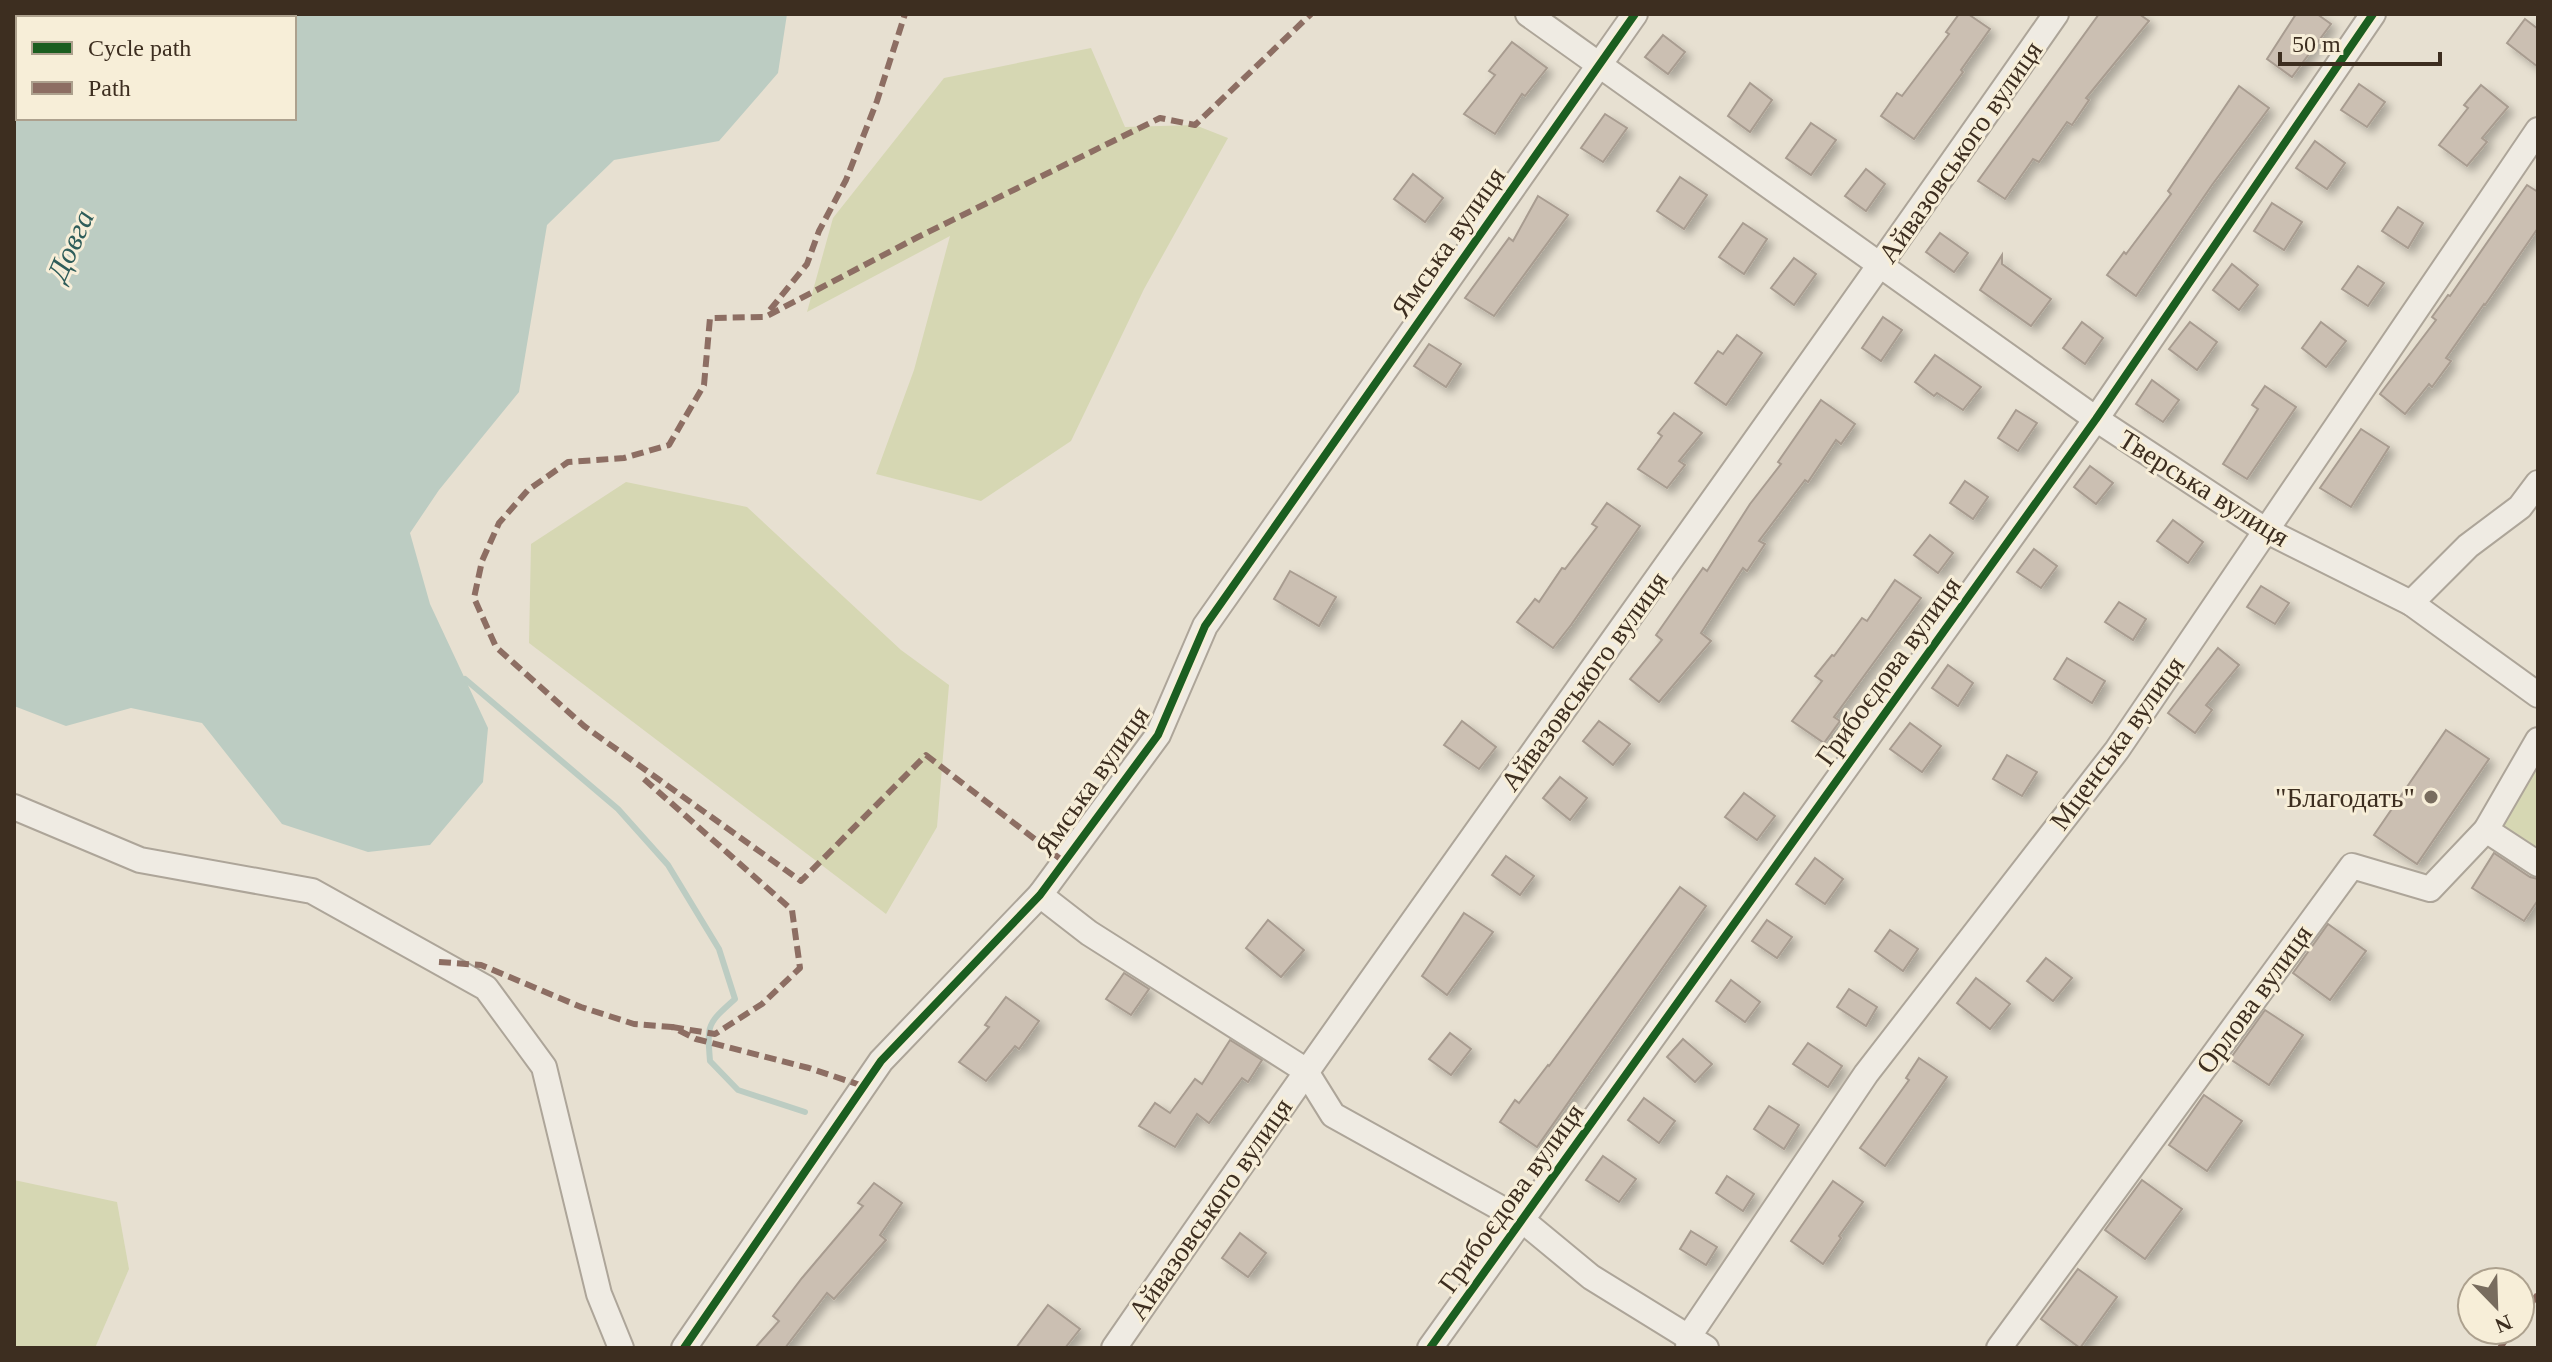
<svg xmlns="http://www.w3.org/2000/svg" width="2552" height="1362" viewBox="0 0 2552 1362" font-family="Georgia,serif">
	<defs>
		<filter id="shadow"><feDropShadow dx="5.5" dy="5.5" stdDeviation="4" flood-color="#0004"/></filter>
	</defs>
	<rect width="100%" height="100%" fill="#e7e0d1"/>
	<g fill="#d6d7b3">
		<polygon points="1091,48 1125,127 1195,125 1228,138 1144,289 1071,441 981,501 876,474 914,370 950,236 807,312 833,218 944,78"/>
		<polygon points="626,482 747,507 901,650 949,685 937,827 886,914 529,643 531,544"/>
		<polygon points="2538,740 2538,864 2486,830"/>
		<polygon points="14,1180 117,1202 129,1269 95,1348 14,1348"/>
	</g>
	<path fill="#bcccc2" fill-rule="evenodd" d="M14 14H787L778 73 719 141 614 160 547 225 519 392 439 490 410 533 430 604 488 728 483 782 430 845 368 852 282 824 202 723 131 708 66 726 14 706ZM18 18H294V118H18Z"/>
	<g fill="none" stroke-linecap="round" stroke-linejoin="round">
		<path stroke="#bcccc2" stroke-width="6" d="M465 679 618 809 668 865 719 949 735 999C707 1024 707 1024 710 1061L738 1090 805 1112"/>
	</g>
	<g fill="#cbbfb2" stroke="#a89c90" stroke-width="2" filter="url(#shadow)">
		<polygon points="1959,14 1968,14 1990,29 1961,70 1963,72 1914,139 1881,116 1897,93 1902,96 1949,34 1946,32"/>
		<polygon points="2099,14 2139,14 2149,21 2086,98 2089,100 2072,125 2067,122 2039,162 2033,159 2005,199 1978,181"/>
		<polygon points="2296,14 2317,14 2331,24 2292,77 2267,59"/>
		<polygon points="2525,19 2538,29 2538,67 2507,43"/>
		<polygon points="1663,35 1685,52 1668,74 1645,57"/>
		<polygon points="1512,42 1547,68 1525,96 1522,94 1495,134 1464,114 1495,75 1489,71"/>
		<polygon points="1750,83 1772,100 1750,132 1728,116"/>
		<polygon points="2359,84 2385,102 2367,127 2341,110"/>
		<polygon points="2481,85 2508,107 2482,138 2487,142 2467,166 2439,145 2468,108 2464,105"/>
		<polygon points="2239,86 2269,108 2212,185 2136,296 2107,275 2124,252 2126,254 2171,194 2168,191"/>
		<polygon points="1605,114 1627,128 1603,162 1581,148"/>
		<polygon points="1811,123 1836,140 1811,175 1786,158"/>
		<polygon points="2315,141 2345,163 2327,189 2296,168"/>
		<polygon points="1866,169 1885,184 1866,211 1845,196"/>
		<polygon points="1413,174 1443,198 1425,222 1394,199"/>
		<polygon points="1680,177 1707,195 1684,229 1657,211"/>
		<polygon points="2527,185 2538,192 2538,228 2485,305 2484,304 2446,358 2451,361 2432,387 2429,384 2405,414 2380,394 2436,320 2432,317 2448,295 2450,296"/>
		<polygon points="1538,196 1568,215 1494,316 1465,298 1509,238 1513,241"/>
		<polygon points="2272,203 2302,222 2284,250 2254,231"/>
		<polygon points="2398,207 2423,223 2408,248 2382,231"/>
		<polygon points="1743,223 1767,239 1744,274 1719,257"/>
		<polygon points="1940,233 1968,253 1954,272 1926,252"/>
		<polygon points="2002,255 2002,264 2051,299 2031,326 1980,290"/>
		<polygon points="1794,258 1816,274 1794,305 1771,288"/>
		<polygon points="2232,264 2258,285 2239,310 2213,290"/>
		<polygon points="2358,266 2384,283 2368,306 2342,289"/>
		<polygon points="1883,317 1902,330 1881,361 1862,348"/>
		<polygon points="2082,322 2103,338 2085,364 2063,348"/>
		<polygon points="2190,322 2217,342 2197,370 2169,349"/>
		<polygon points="2321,322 2346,341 2326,367 2302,348"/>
		<polygon points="1737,335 1762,353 1726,405 1695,383 1718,351 1723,354"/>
		<polygon points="1429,344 1461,364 1446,387 1414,366"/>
		<polygon points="1935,355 1981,387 1963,410 1937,393 1934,396 1915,382"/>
		<polygon points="2152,380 2179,400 2163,422 2136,404"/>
		<polygon points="2265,386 2296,407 2247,479 2223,464 2258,409 2252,405"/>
		<polygon points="1821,400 1855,424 1841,444 1836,440 1808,482 1805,480 1759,541 1765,544 1747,571 1743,568 1701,633 1711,641 1659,702 1630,679 1662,640 1656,635 1703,568 1707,571 1750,504 1781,464 1778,462"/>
		<polygon points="2016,410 2037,423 2018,451 1998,438"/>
		<polygon points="1674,413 1702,433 1679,461 1685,465 1667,488 1638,469 1662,436 1658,433"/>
		<polygon points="2361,429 2389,447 2351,507 2320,488"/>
		<polygon points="2090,466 2113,483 2096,504 2074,487"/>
		<polygon points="1965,481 1988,497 1973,519 1950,503"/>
		<polygon points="1607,503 1640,526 1571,625 1553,648 1517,622 1535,599 1539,602 1562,568 1565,569 1597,527 1592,524"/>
		<polygon points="2173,520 2203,542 2188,563 2157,541"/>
		<polygon points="1930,535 1953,553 1938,573 1914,555"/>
		<polygon points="2034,549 2057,566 2041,588 2017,572"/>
		<polygon points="1290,571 1336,597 1319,626 1274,599"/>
		<polygon points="1895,580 1921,598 1834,717 1840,721 1824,743 1792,721 1822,681 1815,676 1832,655 1834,656 1862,618 1867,621"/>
		<polygon points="2261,586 2289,603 2275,624 2247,607"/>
		<polygon points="2119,602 2146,619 2133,640 2105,622"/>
		<polygon points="2218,648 2239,665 2206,705 2212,710 2195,733 2168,713"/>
		<polygon points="2067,658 2105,681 2092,703 2054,679"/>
		<polygon points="1948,665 1973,683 1958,706 1932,688"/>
		<polygon points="1462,721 1496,747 1479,769 1444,745"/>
		<polygon points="1599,721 1630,744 1613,765 1583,741"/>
		<polygon points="1910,723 1941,746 1922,772 1890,749"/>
		<polygon points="2446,730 2489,759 2417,864 2374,835"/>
		<polygon points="2007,755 2037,772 2022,796 1993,779"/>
		<polygon points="1560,777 1587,798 1570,820 1543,798"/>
		<polygon points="1744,793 1775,816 1757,840 1725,817"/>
		<polygon points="2494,853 2530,877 2538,879 2538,900 2524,921 2472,888"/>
		<polygon points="1506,856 1534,876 1520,895 1492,875"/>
		<polygon points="1815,858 1843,879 1825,904 1796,884"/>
		<polygon points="1680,887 1706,906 1537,1147 1500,1122 1515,1100 1519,1103 1548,1065 1549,1066"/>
		<polygon points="1464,913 1493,932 1447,995 1422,976"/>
		<polygon points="1268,920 1304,950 1281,977 1246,948"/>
		<polygon points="1767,920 1792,937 1777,958 1752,941"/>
		<polygon points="2328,924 2366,951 2330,1000 2293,973"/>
		<polygon points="1890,930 1918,949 1903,971 1875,951"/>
		<polygon points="2046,958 2072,978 2053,1001 2027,981"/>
		<polygon points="1124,973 1149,989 1131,1015 1106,999"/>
		<polygon points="1976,978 2010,1004 1990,1029 1957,1003"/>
		<polygon points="1731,980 1760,1002 1745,1022 1716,1001"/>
		<polygon points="1849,989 1877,1007 1866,1026 1837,1007"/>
		<polygon points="1006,997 1039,1021 1019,1049 1015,1046 986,1081 959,1062 989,1027 985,1025"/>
		<polygon points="2265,1010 2303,1035 2269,1085 2230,1059"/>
		<polygon points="1450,1033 1471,1049 1451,1075 1429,1059"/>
		<polygon points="1683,1039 1712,1064 1695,1082 1667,1057"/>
		<polygon points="1230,1040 1262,1060 1248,1082 1242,1078 1209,1123 1197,1114 1175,1147 1139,1126 1155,1103 1170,1113 1195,1079 1202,1084"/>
		<polygon points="1808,1043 1842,1066 1828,1087 1793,1064"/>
		<polygon points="1919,1058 1947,1077 1885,1166 1860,1148 1909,1080 1906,1078"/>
		<polygon points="2204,1095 2242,1121 2207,1171 2169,1145"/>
		<polygon points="1644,1098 1675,1121 1659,1143 1628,1120"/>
		<polygon points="1769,1106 1799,1125 1784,1149 1754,1129"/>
		<polygon points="1603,1156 1636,1179 1619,1202 1586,1180"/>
		<polygon points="1727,1176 1754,1194 1743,1211 1716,1193"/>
		<polygon points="2142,1180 2182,1209 2145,1259 2105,1230"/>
		<polygon points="1833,1181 1863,1202 1839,1236 1841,1238 1823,1264 1791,1241"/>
		<polygon points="874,1183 902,1203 880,1235 886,1240 834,1299 827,1293 785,1348 755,1348 779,1321 773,1316 802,1278 863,1206 858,1203"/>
		<polygon points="1691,1231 1717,1247 1706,1265 1680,1249"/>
		<polygon points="1240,1233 1266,1253 1248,1277 1222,1258"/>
		<polygon points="2078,1269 2117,1297 2080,1348 2041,1319"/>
		<polygon points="1048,1305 1080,1329 1065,1348 1016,1348"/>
	</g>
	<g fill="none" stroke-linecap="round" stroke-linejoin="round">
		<g stroke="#ada599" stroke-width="28">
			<g id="minor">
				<polyline points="1528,14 2096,419 2265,530 2411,603 2538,695"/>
				<polyline points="2411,603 2468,546 2520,507 2538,483"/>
				<polyline points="14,807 140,860 312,891 486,988 544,1067 599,1294 621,1348"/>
				<polyline points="2486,830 2538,864"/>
				<polyline points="1040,895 1089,933 1305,1070 1333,1115 1522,1220 1591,1277 1706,1348"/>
				<polyline points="684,1348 881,1061 1040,895 1158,735 1205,626 1635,14"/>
				<path d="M1114 1348C1423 900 1745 461 2056 14"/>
				<polyline points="1430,1348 2096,419 2373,14"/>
				<polyline points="1688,1348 1689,1336 1866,1074 2117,750 2538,130"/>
				<polyline points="1999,1348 2352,866 2430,889 2486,830 2538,740"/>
			</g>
		</g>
		<use href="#minor" stroke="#efebe3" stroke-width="24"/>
		<g stroke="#8d6e63" stroke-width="6" stroke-dasharray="12 6" stroke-linecap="butt">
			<polyline points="770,310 807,264 819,231 846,180 877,101 905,14"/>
			<polyline points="644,779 792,910 800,968 762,1004 715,1034 672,1027"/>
			<polyline points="1063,861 926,755 801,881 584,726 496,647 474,598 482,561 499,523 528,490 568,462 624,458 669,445 704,385 710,318 765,317 918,237 1160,118 1195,125 1311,14"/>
			<polyline points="439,962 481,965 581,1007 634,1024 672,1027 696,1039 809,1068 863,1086"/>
			<polyline points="2520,1319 2538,1294"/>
			<polyline points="2500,1348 2512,1330"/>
		</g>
		<g stroke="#f7eed8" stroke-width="13">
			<g id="cycleway">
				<polyline points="684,1348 881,1061 1040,895 1158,735 1205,626 1635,14"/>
				<polyline points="1430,1348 2096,419 2373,14"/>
			</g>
		</g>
		<use href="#cycleway" stroke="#1b5e20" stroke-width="8"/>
	</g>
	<circle fill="#786c5e" stroke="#f7eed8" stroke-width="3" cx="2431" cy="797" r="8"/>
	<g text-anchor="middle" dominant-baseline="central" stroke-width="6" stroke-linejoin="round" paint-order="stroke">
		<g font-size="28" fill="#3d2e20" stroke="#f7eed8">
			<text transform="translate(1960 152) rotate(-55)">Айвазовського вулиця</text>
			<text transform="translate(1448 242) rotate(-55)">Ямська вулиця</text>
			<text transform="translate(2204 488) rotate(32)">Тверська вулиця</text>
			<text transform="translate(1888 671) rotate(-54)">Грибоєдова вулиця</text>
			<text transform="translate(1584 681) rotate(-54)">Айвазовського вулиця</text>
			<text transform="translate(2117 743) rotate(-54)">Мценська вулиця</text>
			<text transform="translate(1092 781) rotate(-55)">Ямська вулиця</text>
			<text transform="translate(2254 999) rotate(-54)">Орлова вулиця</text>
			<text transform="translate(1511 1198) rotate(-54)">Грибоєдова вулиця</text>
			<text transform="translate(1210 1209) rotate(-55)">Айвазовського вулиця</text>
		</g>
		<g font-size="28" fill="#3d2e20" stroke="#f7eed8" text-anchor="end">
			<text x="2415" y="797">"Благодать"</text>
		</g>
		<g font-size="30" font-style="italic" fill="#2f5d5a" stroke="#f7eed8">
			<text transform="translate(70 245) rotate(-66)">Довга</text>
		</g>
	</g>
	<rect width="2552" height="1362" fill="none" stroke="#3d2e20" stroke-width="32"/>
	<rect x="16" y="16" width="280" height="104" fill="#f7eed8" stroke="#ada18e" stroke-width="2"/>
	<rect x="32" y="42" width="40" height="12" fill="#1b5e20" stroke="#ada18e" stroke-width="2"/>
	<text x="88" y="56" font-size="24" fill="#3d2e20">Cycle path</text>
	<rect x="32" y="82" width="40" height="12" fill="#8d6e63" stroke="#ada18e" stroke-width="2"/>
	<text x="88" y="96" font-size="24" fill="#3d2e20">Path</text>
	<g transform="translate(2496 1306) rotate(157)"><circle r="38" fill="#f7eed8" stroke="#ada18e" stroke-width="2"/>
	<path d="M0-6L14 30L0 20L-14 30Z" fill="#786c5e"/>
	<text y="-12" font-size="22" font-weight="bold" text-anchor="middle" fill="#3d2e20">N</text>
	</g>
	<path d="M2280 52v12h160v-12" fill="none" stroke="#3d2e20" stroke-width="4"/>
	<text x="2292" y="52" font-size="24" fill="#3d2e20" stroke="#f7eed8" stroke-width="6" paint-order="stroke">50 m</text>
</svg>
